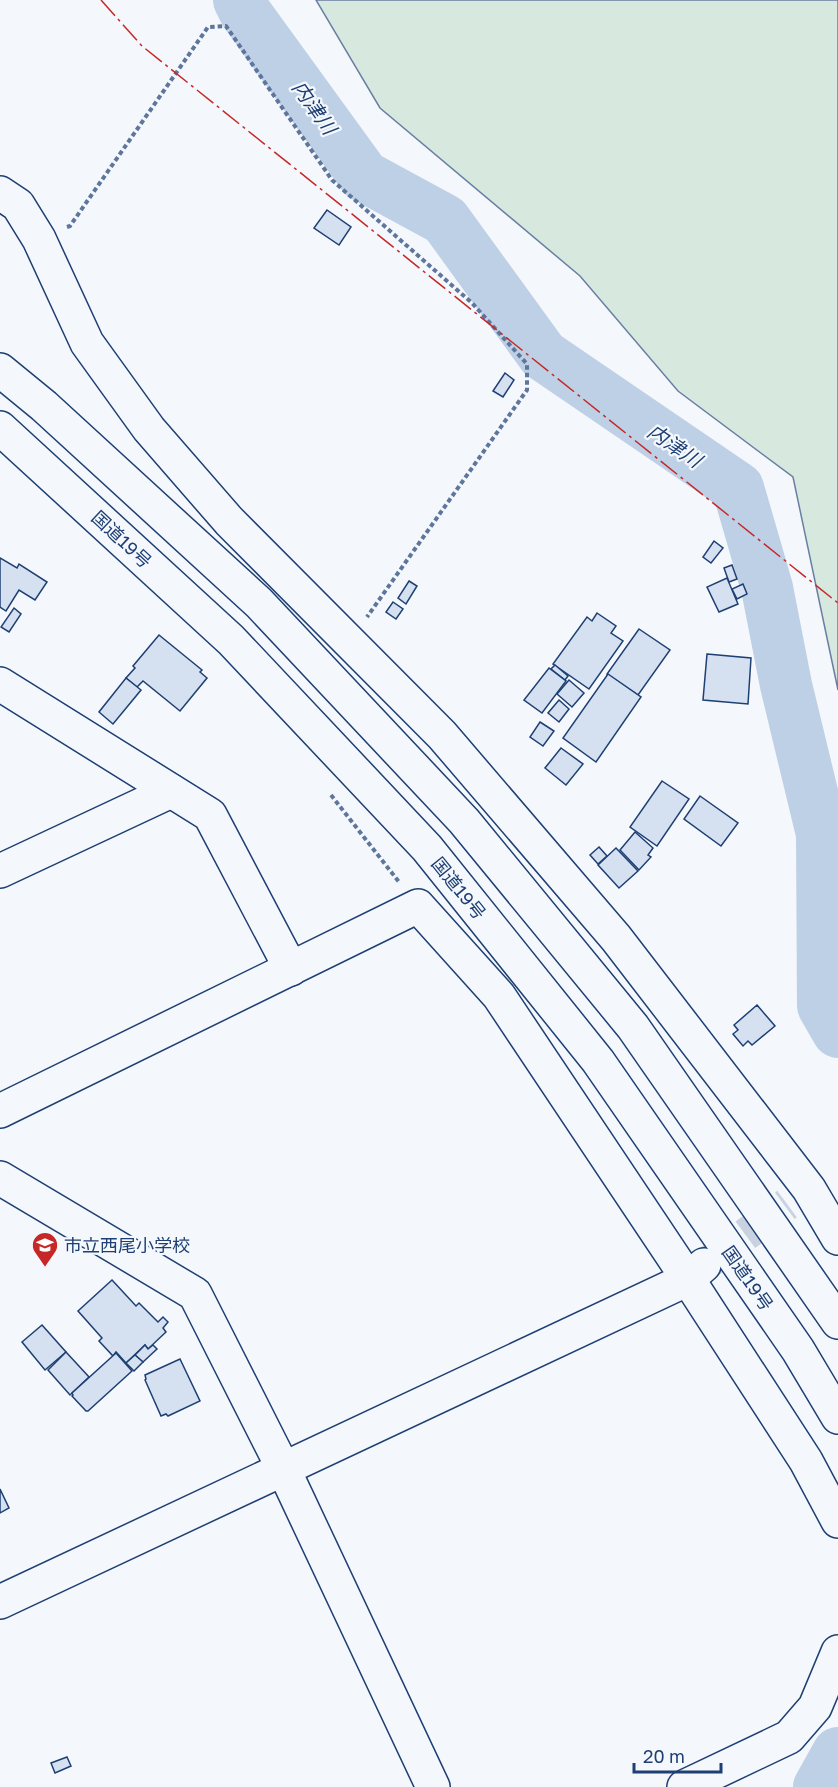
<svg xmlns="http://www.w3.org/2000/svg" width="838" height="1787" viewBox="0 0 838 1787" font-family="'Golos Text','Noto Sans JP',sans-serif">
	<rect width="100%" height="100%" fill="#f4f7fb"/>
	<polygon fill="#d7e8df" stroke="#687fa3" stroke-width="1.5" points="316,0 838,0 838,690 793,477 678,391 580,276 380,108"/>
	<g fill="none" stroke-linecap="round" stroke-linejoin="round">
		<g stroke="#bed0e5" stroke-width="52">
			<polyline points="239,0 245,12 364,176 445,220 543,355 738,488 767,588 786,685 822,834 823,1006 838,1032"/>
			<polyline points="819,1787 838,1753"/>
		</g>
	</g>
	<g fill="#d5e0f0" stroke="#1d3f73" stroke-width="1.5">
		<polygon points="327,210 351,227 339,245 314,228"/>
		<polygon points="505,373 514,380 503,397 493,391"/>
		<polygon points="714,541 723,548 711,563 703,557"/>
		<polygon points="0,558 17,568 19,564 47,582 35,600 19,590 6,611 0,607"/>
		<polygon points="732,565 737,579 729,582 724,568"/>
		<polygon points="727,578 738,604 719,612 707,587"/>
		<polygon points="409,581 417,586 406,604 398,598"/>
		<polygon points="743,584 747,594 737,599 732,589"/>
		<polygon points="393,602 403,609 396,619 386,612"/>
		<polygon points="14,608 21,614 9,632 1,627"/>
		<polygon points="597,613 616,626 611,633 623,641 589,689 553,664 587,617 592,621"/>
		<polygon points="639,629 670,650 638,695 607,674"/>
		<polygon points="159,635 202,670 200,672 207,678 180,711 143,681 137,687 126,678 135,668 133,666"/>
		<polygon points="707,654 751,658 748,704 703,700"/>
		<polygon points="555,665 568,676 565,680 551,669"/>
		<polygon points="549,668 566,681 542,713 524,700"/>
		<polygon points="608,674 641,697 596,762 563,738"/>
		<polygon points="126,678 141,690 113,724 99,712"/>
		<polygon points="569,680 584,693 572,707 557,694"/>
		<polygon points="559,700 569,709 559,722 548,713"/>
		<polygon points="540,722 554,731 543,746 530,737"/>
		<polygon points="561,748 583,764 566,785 545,768"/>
		<polygon points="662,781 689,799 657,846 630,827"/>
		<polygon points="700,796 738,823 721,846 684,819"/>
		<polygon points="635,832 653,848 648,855 651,857 639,870 620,850"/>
		<polygon points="599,847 607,856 598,864 590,855"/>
		<polygon points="616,848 638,871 619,888 598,865"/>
		<polygon points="757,1005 775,1026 752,1045 748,1041 743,1046 733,1034 738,1030 734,1025"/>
		<polygon points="112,1280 136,1306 139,1303 158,1322 163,1317 168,1322 163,1328 166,1332 148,1349 145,1345 126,1363 116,1352 113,1356 99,1341 102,1338 78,1311"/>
		<polygon points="42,1325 66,1352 45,1370 22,1342"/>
		<polygon points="145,1345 148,1349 153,1345 157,1349 143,1362 135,1355"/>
		<polygon points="66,1352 89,1377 70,1395 48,1370"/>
		<polygon points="116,1353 132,1371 88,1411 86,1411 72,1396 73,1395 72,1393"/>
		<polygon points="135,1355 143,1362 134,1371 126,1363"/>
		<polygon points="180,1359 200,1401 168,1416 166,1414 161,1416 145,1380 146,1379 145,1375"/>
		<polygon points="0,1489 9,1508 0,1513"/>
		<polygon points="67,1757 71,1766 55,1773 51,1763"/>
	</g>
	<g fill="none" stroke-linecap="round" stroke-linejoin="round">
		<polyline stroke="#c9d2e0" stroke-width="33" stroke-dasharray="33 16" stroke-linecap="butt" points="706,1264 787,1204"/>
		<g stroke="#1d3f73" stroke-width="36">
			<g id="minor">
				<polyline points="0,193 18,205 39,239 87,343 149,429 229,521 442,735 616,938 809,1189 838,1238"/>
				<polyline points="0,684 210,815 291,969"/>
				<polyline points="0,871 171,791"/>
				<polyline points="0,1111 418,906 499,996 688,1279 806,1461 838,1521"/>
				<polyline points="0,1178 195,1294 283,1468 433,1787"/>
				<polyline points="0,1602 688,1279 704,1265"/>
				<polyline points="684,1787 789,1737 815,1707 838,1652"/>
			</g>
		</g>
		<g stroke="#1d3f73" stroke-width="36">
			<g id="highway">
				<polyline points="0,370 44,406 259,603 464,821 633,1027 838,1322"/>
				<polyline points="0,428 231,640 427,848 598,1061 798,1350 838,1417"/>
			</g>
		</g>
		<g stroke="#5e769c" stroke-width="4" stroke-dasharray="4.5 3" stroke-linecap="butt">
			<polyline points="67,227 70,226 208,27 226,26 332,180 472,303 527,364 527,390 367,617"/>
			<polyline points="331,795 399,882"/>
		</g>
		<use href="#minor" stroke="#f4f7fb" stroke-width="33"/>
		<use href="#highway" stroke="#f4f7fb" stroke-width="33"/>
		<polyline stroke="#c62828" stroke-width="1.5" stroke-dasharray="21 4.5 3 4.5" stroke-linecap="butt" points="101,0 142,46 838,603"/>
	</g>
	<defs>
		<g id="school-pin" transform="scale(1.35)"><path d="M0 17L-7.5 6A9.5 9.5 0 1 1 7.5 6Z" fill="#c62828" stroke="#f4f7fb"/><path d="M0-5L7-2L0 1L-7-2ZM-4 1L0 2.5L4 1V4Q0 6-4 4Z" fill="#fff"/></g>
	</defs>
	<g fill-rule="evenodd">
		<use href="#school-pin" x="45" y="1245"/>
	</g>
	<g text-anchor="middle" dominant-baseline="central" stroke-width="4.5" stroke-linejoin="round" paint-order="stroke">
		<g font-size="18" fill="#1d3f73" stroke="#f4f7fb">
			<text transform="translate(122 539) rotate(43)">国道19号</text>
			<text transform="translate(459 888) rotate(51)">国道19号</text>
			<text transform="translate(748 1278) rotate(55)">国道19号</text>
		</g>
		<g font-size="18" fill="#1d3f73" stroke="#f4f7fb" text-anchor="start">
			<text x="64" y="1245">市立西尾小学校</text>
		</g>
		<g font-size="20" font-style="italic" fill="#1d3f73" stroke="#f4f7fb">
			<text transform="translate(315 107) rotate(55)">内津川</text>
			<text transform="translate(675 445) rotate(34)">内津川</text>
		</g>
	</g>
	<path d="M634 1763v9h87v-9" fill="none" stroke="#1d3f73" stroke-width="3"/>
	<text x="643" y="1763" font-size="18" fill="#1d3f73" stroke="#f4f7fb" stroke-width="4.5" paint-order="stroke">20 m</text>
</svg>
